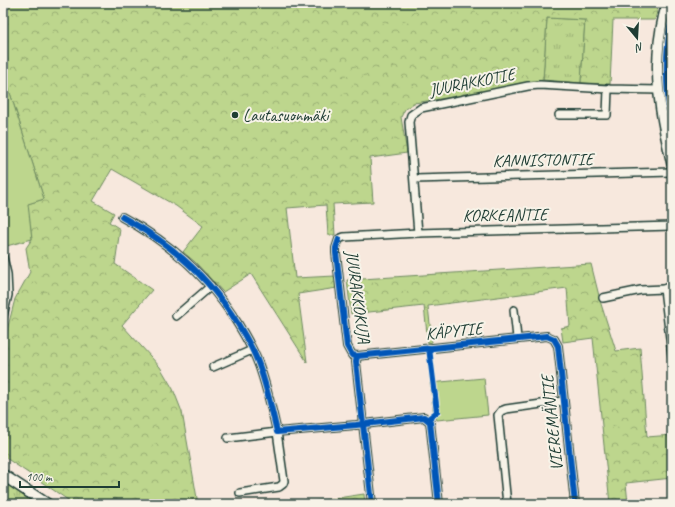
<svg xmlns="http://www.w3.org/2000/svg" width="675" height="507" viewBox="0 0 675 507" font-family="Caveat,sans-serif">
	<defs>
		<pattern id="grass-tufts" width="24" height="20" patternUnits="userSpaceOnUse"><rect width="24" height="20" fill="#bdd68d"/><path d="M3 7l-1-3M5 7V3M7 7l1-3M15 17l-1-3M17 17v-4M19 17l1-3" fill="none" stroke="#99af74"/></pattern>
		<pattern id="forest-crowns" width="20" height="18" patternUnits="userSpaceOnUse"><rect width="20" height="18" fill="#bdd68d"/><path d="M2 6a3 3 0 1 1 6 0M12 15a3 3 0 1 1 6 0" fill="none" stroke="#99af74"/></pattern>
	</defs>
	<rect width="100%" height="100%" fill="#f7e8dd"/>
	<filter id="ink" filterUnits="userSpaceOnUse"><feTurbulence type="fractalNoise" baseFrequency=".025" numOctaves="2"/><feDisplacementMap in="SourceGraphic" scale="8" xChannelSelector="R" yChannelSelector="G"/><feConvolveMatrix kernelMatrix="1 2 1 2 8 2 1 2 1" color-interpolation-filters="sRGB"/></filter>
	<g filter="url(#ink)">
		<g fill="url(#grass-tufts)" stroke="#6e8a60">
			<polygon points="547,18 585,20 581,83 543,80"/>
			<polygon points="3,481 37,504 14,504 3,496"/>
		</g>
		<g fill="url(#forest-crowns)" stroke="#6e8a60">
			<polygon points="3,3 659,3 655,20 613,20 610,84 581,83 585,20 547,18 543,80 519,84 465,95 414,103 405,109 401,117 407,153 370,158 373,202 333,204 335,235 328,235 326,205 287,208 295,278 335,276 337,288 298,294 307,362 251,274 223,292 195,262 183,252 203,226 176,206 112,169 93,201 114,213 109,222 120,229 115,264 152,290 122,325 160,367 173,389 182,412 198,504 74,504 3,456 3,346 15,299 30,272 26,248 32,239 27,204 44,199 3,71"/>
			<polygon points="591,264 601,304 616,351 640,348 647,437 672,435 672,478 626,483 628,504 610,504 593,338 563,342 561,328 570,326 567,288 428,306 432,342 428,343 424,306 351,314 347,280"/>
			<polygon points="364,494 365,504 298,504"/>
		</g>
		<g fill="#bdd68d" stroke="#6e8a60">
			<polygon points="3,71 44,199 28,204 32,239 3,247"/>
			<polygon points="484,378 488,415 437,420 433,410 430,383"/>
		</g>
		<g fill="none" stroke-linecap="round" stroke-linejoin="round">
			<g stroke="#1f3d34" stroke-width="10">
				<g id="minor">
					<polyline points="559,115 607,115 608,89"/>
					<polyline points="415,179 672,172"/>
					<path d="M122 217C171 243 209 277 238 324 246 337 254 351 259 365 267 387 272 410 277 432L356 425 424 417 430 422 439 504"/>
					<polyline points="418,233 409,122 411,115 421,108 528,86 540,85 608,89 659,90"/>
					<polyline points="3,257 7,274 8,295 3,316"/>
					<polyline points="672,285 664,289 672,355"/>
					<polyline points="603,298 641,290 664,289"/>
					<polyline points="514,310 517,338"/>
					<polyline points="176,316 211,286"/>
					<polyline points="357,356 352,355 347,346 336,253 336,248 339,239 344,237 418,233 672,226"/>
					<polyline points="357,356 547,336 554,339 558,346 575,504"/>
					<polyline points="357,356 356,362 372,504"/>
					<polyline points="213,367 252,350"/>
					<polyline points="228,438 277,432 284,481 283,484 279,487 240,493"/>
					<polyline points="507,504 498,415 501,411 506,409 563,401"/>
				</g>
			</g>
			<g stroke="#1f3d34" stroke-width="12">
				<path id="tertiary" d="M667 3C662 20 659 37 658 54 655 89 664 131 672 164"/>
			</g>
			<g stroke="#1f3d34" stroke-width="13">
				<polyline id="secondary" points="3,475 47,504"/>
			</g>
			<use href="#minor" stroke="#f7f3e8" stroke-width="7"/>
			<use href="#tertiary" stroke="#f7f3e8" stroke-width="9"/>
			<use href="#secondary" stroke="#f7f3e8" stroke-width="10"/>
			<g stroke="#f7f3e8" stroke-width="8">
				<g id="cycleway">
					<path d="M672 20C664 55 666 90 672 125"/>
					<path d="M122 217C171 243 209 277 238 324 246 337 254 351 259 365 267 387 272 410 277 432L356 425 424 417 430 422 439 504"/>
					<polyline points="339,239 336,248 336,253 347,346 352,355 357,356"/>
					<polyline points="357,356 547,336 554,339 558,346 575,504"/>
					<polyline points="357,356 356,362 372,504"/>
					<polyline points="428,419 437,412 429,348"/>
				</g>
			</g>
			<use href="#cycleway" stroke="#0057b8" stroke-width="6"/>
		</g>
	</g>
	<circle fill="#1f3d34" stroke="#f7f3e8" stroke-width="1.5" cx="235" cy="115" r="4"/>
	<g text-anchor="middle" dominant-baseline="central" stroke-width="4" stroke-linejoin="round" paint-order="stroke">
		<g font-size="17" fill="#1f3d34" stroke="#f7f3e8">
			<text transform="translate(472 82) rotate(-11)">JUURAKKOTIE</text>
			<text transform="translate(543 160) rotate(-1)">KANNISTONTIE</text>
			<text transform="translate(505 215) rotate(-1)">KORKEANTIE</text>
			<text transform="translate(358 297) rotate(82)">JUURAKKOKUJA</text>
			<text transform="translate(454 331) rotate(-6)">KÄPYTIE</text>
			<text transform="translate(552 423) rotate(-96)">VIEREMÄNTIE</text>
		</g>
		<g font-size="17" fill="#1f3d34" stroke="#f7f3e8" text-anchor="start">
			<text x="243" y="115">Lautasuonmäki</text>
		</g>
	</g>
	<rect width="675" height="507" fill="none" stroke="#f7f3e8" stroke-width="16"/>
	<rect x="8" y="8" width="659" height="491" fill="none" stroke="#1f3d34" stroke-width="1.5" filter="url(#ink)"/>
	<g transform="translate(637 38) rotate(162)" stroke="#f7f3e8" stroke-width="3" paint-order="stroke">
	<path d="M0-3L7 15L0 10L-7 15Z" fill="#1f3d34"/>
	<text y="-6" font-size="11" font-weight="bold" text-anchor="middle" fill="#1f3d34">N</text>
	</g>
	<path d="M20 481v6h99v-6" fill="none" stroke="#1f3d34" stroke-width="2"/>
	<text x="26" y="481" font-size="12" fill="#1f3d34" stroke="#f7f3e8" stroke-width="3" paint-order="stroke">100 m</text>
</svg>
